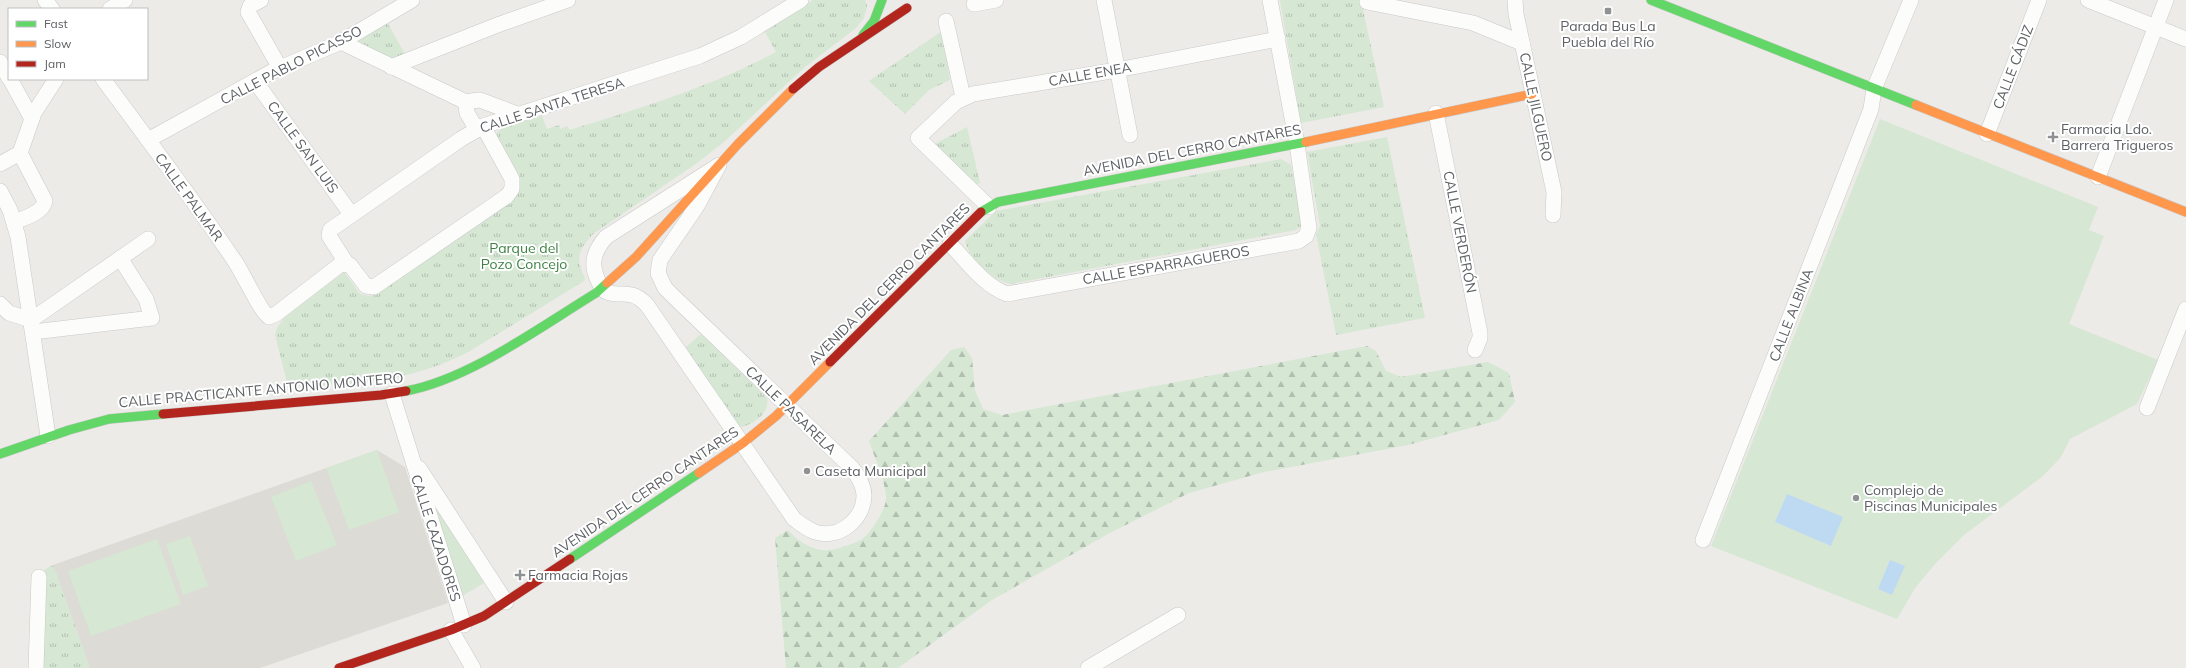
<svg xmlns="http://www.w3.org/2000/svg" width="2186" height="668" viewBox="0 0 2186 668" font-family="Mulish,sans-serif">
	<defs>
		<pattern id="forest-firs" width="22" height="20" patternUnits="userSpaceOnUse"><rect width="22" height="20" fill="#d6e7d4"/><path d="M5 1l3.5 6h-7zM16 11l3.5 6h-7z" fill="#b1bfb0"/></pattern>
		<pattern id="park-tufts" width="24" height="20" patternUnits="userSpaceOnUse"><rect width="24" height="20" fill="#d6e7d4"/><path d="M3 7l-1-3M5 7V3M7 7l1-3M15 17l-1-3M17 17v-4M19 17l1-3" fill="none" stroke="#b1bfb0"/></pattern>
	</defs>
	<rect width="100%" height="100%" fill="#ecebe7"/>
	<polygon fill="#dcdbd5" points="377,450 405,467 448,603 260,668 90,668 53,565"/>
	<g fill="#d6e7d4">
		<polygon points="1880,119 2098,207 2089,230 2104,236 2069,324 2158,360 2137,404 2070,439 2061,457 2043,476 1964,535 1936,563 1915,588 1897,619 1711,546"/>
		<polygon points="377,450 399,512 349,530 326,468"/>
		<polygon points="311,481 337,545 296,561 271,497"/>
		<polygon points="430,497 484,583 462,596"/>
		<polygon points="190,536 208,586 183,595 166,544"/>
		<polygon points="157,539 181,604 91,636 68,571"/>
	</g>
	<path fill="url(#forest-firs)" d="M1367 346 1376 351 1386 371 1401 377 1488 362 1509 373 1515 402 1499 420 1408 445 1264 472 1189 493 1108 534 992 600 898 668H786L775 538 788 530C797 540 807 547 821 550 830 552 855 544 862 539 871 533 885 510 886 500 887 484 874 456 869 441L951 350 964 347 972 358 975 390 983 409 1002 415Z"/>
	<g fill="url(#park-tufts)">
		<path d="M813 0H865L867 6 864 18 856 28 805 67 724 142 697 163 593 234C578 251 575 257 585 278L584 281 470 351C409 383 355 385 288 386L275 335 277 328 284 318 344 272 360 294 369 296 377 294 518 193C523 175 506 154 498 139L497 133 502 127 542 116 547 129 559 125 560 129 567 126 570 130C643 107 708 88 776 52L765 32Z"/>
		<polygon points="1280,0 1361,0 1384,107 1301,123"/>
		<path d="M387 22 406 56C386 62 379 55 361 45L359 39Z"/>
		<polygon points="942,31 950,80 929,90 905,114 869,81"/>
		<polygon points="967,127 980,183 973,186 931,146"/>
		<polygon points="1387,137 1425,318 1336,335 1316,234 1320,226 1307,152"/>
		<path d="M1281 159 1291 165 1302 221 1301 226 1296 230 1011 284C994 281 968 258 965 241L996 211Z"/>
		<path d="M701 334 767 398C770 413 755 423 742 427L736 424 686 347Z"/>
		<polygon points="53,565 90,668 41,668 44,570"/>
	</g>
	<g fill="#bedaf3">
		<polygon points="1787,494 1843,517 1831,546 1775,522"/>
		<polygon points="1890,560 1905,566 1892,595 1878,589"/>
	</g>
	<g fill="none" stroke-linecap="round" stroke-linejoin="round">
		<g stroke="#c9c9c9" stroke-width="16">
			<g id="street">
				<polyline points="45,0 52,9"/>
				<polyline points="261,0 250,6 248,12 280,68"/>
				<polyline points="1104,0 1130,135"/>
				<polyline points="1515,0 1516,14 1554,192 1553,215"/>
				<polyline points="2088,0 2186,39"/>
				<polyline points="1367,2 1473,23 1522,43"/>
				<polyline points="974,4 996,0"/>
				<polyline points="110,9 125,0"/>
				<polyline points="946,21 963,97"/>
				<polyline points="341,42 468,103"/>
				<polyline points="0,62 9,78"/>
				<polyline points="391,67 500,24 568,0"/>
				<polyline points="10,79 32,119"/>
				<path d="M103 79C148 140 194 200 236 263 242 272 262 314 269 317L276 314 341 264 350 265 366 286 374 287 507 196 512 189V179L483 126"/>
				<polyline points="255,81 351,214"/>
				<polyline points="1436,113 1480,333 1480,338 1475,350"/>
				<polyline points="477,130 467,113 466,106 471,101 480,100 517,114"/>
				<polyline points="1987,134 2039,0"/>
				<polyline points="148,140 273,71 341,42 412,0"/>
				<polyline points="20,153 34,113 56,79"/>
				<polyline points="0,164 20,153"/>
				<path d="M719 165 697 206 660 260 658 273 665 288 672 295 853 469C858 477 864 485 864 495 864 519 839 540 815 532 807 529 801 524 794 519L647 305C629 286 619 299 605 291 601 288 599 283 597 278 590 262 595 250 606 237Z"/>
				<polyline points="2098,177 2166,0"/>
				<polyline points="0,191 10,210 18,237 48,436"/>
				<polyline points="989,207 918,138 956,102 973,94 1117,70 1278,39"/>
				<path d="M14 222C24 218 43 213 45 201L20 153"/>
				<path d="M950 244C967 261 983 285 1007 294L1299 241 1306 236 1309 228 1297 144 1270 0"/>
				<polyline points="347,264 329,236 330,230 461,139 483,126 700,56 741,37 801,0"/>
				<polyline points="0,304 9,313 31,320 148,239"/>
				<polyline points="33,332 152,318 146,299 120,258"/>
				<polyline points="392,394 464,625"/>
				<polyline points="2147,408 2186,309"/>
				<polyline points="419,468 506,602"/>
				<polyline points="1703,540 1871,109 1874,89 1911,0"/>
				<polyline points="451,630 473,668"/>
				<polyline points="36,668 39,577"/>
				<polyline points="1088,668 1178,615"/>
			</g>
		</g>
		<g stroke="#c9c9c9" stroke-width="10">
			<g id="fast">
				<polyline points="1651,0 1916,105"/>
				<polyline points="863,35 874,21 882,0"/>
				<polyline points="981,212 998,202 1306,142"/>
				<path d="M406 391C470 379 540 327 596 293L607 283"/>
				<polyline points="0,454 69,430 109,419 163,414"/>
				<polyline points="570,559 699,473"/>
			</g>
		</g>
		<g stroke="#c9c9c9" stroke-width="10">
			<g id="slow">
				<polyline points="1916,105 2186,212"/>
				<polyline points="1306,142 1532,94"/>
				<polyline points="607,283 636,257 738,144 793,89"/>
				<polyline points="699,473 743,443 776,416 830,362"/>
			</g>
		</g>
		<g stroke="#c9c9c9" stroke-width="10">
			<g id="jam">
				<polyline points="793,89 819,67 907,8"/>
				<polyline points="830,362 981,212"/>
				<polyline points="163,414 381,395 406,391"/>
				<polyline points="339,668 451,630 484,616 570,559"/>
			</g>
		</g>
		<use href="#street" stroke="#fcfcfb" stroke-width="15"/>
		<use href="#fast" stroke="#63d668" stroke-width="9"/>
		<use href="#slow" stroke="#ff974d" stroke-width="9"/>
		<use href="#jam" stroke="#b3261e" stroke-width="9"/>
	</g>
	<g fill="#8f9192" stroke="#fff" stroke-width="1.5">
		<rect x="1604" y="7" width="8" height="8" rx="2"/>
		<path d="M2051 131h4v4h4v4h-4v4h-4v-4h-4v-4h4z"/>
		<circle cx="807" cy="471" r="4"/>
		<circle cx="1856" cy="498" r="4"/>
		<path d="M518 569h4v4h4v4h-4v4h-4v-4h-4v-4h4z"/>
	</g>
	<g text-anchor="middle" dominant-baseline="central" stroke-width="4" stroke-linejoin="round" paint-order="stroke">
		<g font-size="14" fill="#5d6064" stroke="#fff" text-anchor="start">
			<text x="1608" y="26" text-anchor="middle">Parada Bus La<tspan x="1608" dy="16">Puebla del Río</tspan></text>
			<text x="2061" y="129">Farmacia Ldo.<tspan x="2061" dy="16">Barrera Trigueros</tspan></text>
			<text x="815" y="471">Caseta Municipal</text>
			<text x="1864" y="490">Complejo de<tspan x="1864" dy="16">Piscinas Municipales</tspan></text>
			<text x="528" y="575">Farmacia Rojas</text>
		</g>
		<g font-size="14" fill="#5d6064" stroke="#fff">
			<text transform="translate(291 65) rotate(-27)">CALLE PABLO PICASSO</text>
			<text transform="translate(2013 67) rotate(-69)">CALLE CÁDIZ</text>
			<text transform="translate(1090 74) rotate(-10)">CALLE ENEA</text>
			<text transform="translate(552 105) rotate(-18)">CALLE SANTA TERESA</text>
			<text transform="translate(1536 107) rotate(78)">CALLE JILGUERO</text>
			<text transform="translate(303 147) rotate(54)">CALLE SAN LUIS</text>
			<text transform="translate(1192 150) rotate(-11)">AVENIDA DEL CERRO CANTARES</text>
			<text transform="translate(189 197) rotate(54)">CALLE PALMAR</text>
			<text transform="translate(1460 232) rotate(79)">CALLE VERDERÓN</text>
			<text transform="translate(1166 265) rotate(-10)">CALLE ESPARRAGUEROS</text>
			<text transform="translate(889 284) rotate(-45)">AVENIDA DEL CERRO CANTARES</text>
			<text transform="translate(1791 315) rotate(-69)">CALLE ALBINA</text>
			<text transform="translate(261 390) rotate(-5)">CALLE PRACTICANTE ANTONIO MONTERO</text>
			<text transform="translate(791 410) rotate(44)">CALLE PASARELA</text>
			<text transform="translate(645 492) rotate(-34)">AVENIDA DEL CERRO CANTARES</text>
			<text transform="translate(436 538) rotate(72)">CALLE CAZADORES</text>
		</g>
		<g font-size="14" fill="#3d8343" stroke="#fff">
			<text x="524" y="248">Parque del<tspan x="524" dy="16">Pozo Concejo</tspan></text>
		</g>
	</g>
	<rect x="8" y="8" width="140" height="72" fill="#ffffff" stroke="#bebfc1"/>
	<rect x="16" y="21" width="20" height="6" fill="#63d668" stroke="#bebfc1"/>
	<text x="44" y="28" font-size="12" fill="#5d6064">Fast</text>
	<rect x="16" y="41" width="20" height="6" fill="#ff974d" stroke="#bebfc1"/>
	<text x="44" y="48" font-size="12" fill="#5d6064">Slow</text>
	<rect x="16" y="61" width="20" height="6" fill="#b3261e" stroke="#bebfc1"/>
	<text x="44" y="68" font-size="12" fill="#5d6064">Jam</text>
</svg>
